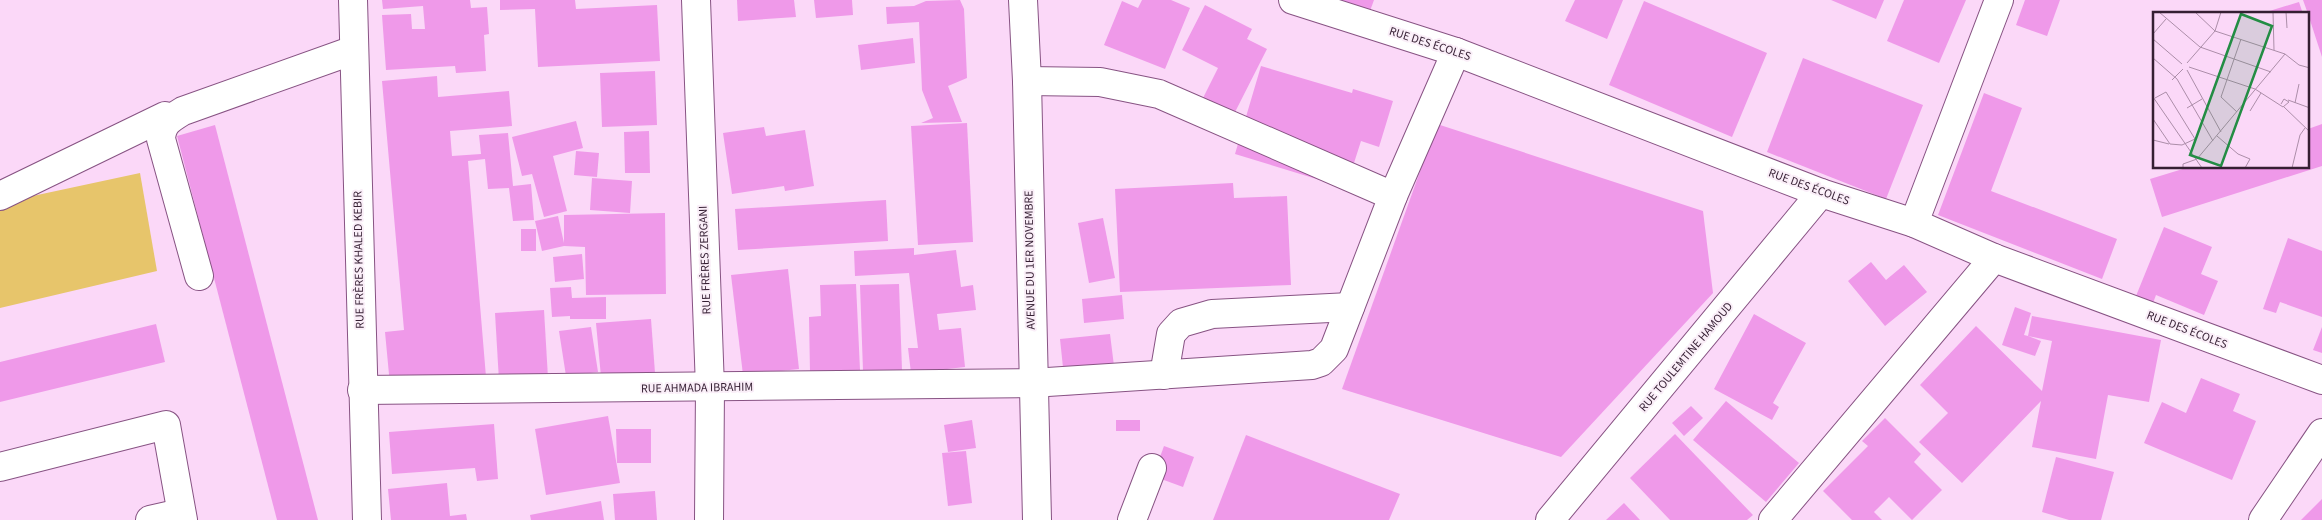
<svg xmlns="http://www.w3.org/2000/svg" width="2322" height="520" viewBox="0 0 2322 520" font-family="'Source Sans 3',sans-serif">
	<rect width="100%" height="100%" fill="#fbd8f8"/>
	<polygon fill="#e7c56b" points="140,173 157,271 0,308 0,203"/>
	<g fill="#ef99e9">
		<polygon points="382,0 470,0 471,8 487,7 489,34 484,35 486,71 456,73 455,66 386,70 382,15 411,14 412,29 425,29 423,6 383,9"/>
		<polygon points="500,0 575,0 576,9 657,5 660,61 538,67 535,9 500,10"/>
		<polygon points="737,0 794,0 796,17 738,21"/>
		<polygon points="814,0 852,0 853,15 816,18"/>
		<polygon points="960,0 964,9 967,78 948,86 962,122 921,123 933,118 922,90 919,22 887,24 886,7 914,6 926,1"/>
		<polygon points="1142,0 1171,0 1190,8 1165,69 1104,45 1122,1 1138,8"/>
		<polygon points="1338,0 1374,0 1370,11"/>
		<polygon points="1575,0 1623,0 1607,39 1565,21"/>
		<polygon points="1831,0 1884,0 1876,19"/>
		<polygon points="1904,0 1966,0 1939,63 1887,41"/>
		<polygon points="2025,0 2060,0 2047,36 2016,25"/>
		<polygon points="2303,0 2322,0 2322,57 2308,14"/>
		<polygon points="1644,1 1767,53 1732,137 1609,85"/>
		<polygon points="2299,2 2303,14 2263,14 2263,13"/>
		<polygon points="1205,5 1252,29 1247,39 1267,49 1232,118 1201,102 1218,68 1182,50"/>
		<polygon points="913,38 915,63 861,70 858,45"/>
		<polygon points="1803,58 1923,105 1886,199 1767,152"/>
		<polygon points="1261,66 1352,93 1353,89 1393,101 1379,147 1361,141 1346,188 1235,154"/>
		<polygon points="655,71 657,125 602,127 600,73"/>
		<polygon points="437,76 438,97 509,91 512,126 450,131 452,156 481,154 479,135 508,133 513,186 531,184 534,220 513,221 509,188 488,189 485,159 468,161 486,377 390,385 385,332 404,330 382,81"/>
		<polygon points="1984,93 2022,108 1991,191 2117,239 2102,279 1938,215"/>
		<polygon points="576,121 583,148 553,156 567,211 544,217 532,174 522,176 512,137"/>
		<polygon points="967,123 973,242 918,245 911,126"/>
		<polygon points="1437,124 1703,211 1713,293 1561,457 1342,389"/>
		<polygon points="2322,124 2322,166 2162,217 2150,179 2186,168 2308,168 2308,129"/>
		<polygon points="215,125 318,520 277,520 177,136"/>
		<polygon points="764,127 766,136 805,130 814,186 785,191 784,186 732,194 723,133"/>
		<polygon points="649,131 650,173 625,173 624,132"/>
		<polygon points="576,151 599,153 597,177 574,175"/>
		<polygon points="592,178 632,181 630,213 590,210"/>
		<polygon points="1233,183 1234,198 1287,196 1291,285 1120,292 1115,189"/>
		<polygon points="886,200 888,241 738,250 735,209"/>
		<polygon points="665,213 666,294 586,295 585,247 564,246 542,251 535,221 558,216 564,243 564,215"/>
		<polygon points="1103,218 1115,278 1089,283 1078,223"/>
		<polygon points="2164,227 2212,247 2201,274 2218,281 2204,315 2156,295 2153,303 2136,296"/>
		<rect x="521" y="229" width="15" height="22"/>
		<polygon points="2288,238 2322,251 2322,317 2280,302 2276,313 2263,309"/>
		<polygon points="914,248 914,255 956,250 961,287 973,285 976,310 937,314 939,330 961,328 965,367 911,373 908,348 918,348 909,273 855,276 854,251"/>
		<polygon points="582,254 584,279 555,282 553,257"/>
		<polygon points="1871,262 1886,280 1904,265 1927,292 1885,326 1848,281"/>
		<polygon points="788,269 799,369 743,375 731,275"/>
		<polygon points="856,284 860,370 810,372 809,317 821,316 820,285"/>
		<polygon points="899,284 902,370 863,371 860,285"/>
		<polygon points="571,287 572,298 606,297 606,319 570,319 570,316 552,317 550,288"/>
		<polygon points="1122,295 1124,319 1084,323 1082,299"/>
		<polygon points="2015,307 2031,313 2024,335 2028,336 2032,316 2161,340 2149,402 2108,395 2096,459 2032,447 2041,401 1962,483 1919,442 1948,413 1920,385 1976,326 2042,391 2052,341 2028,336 2041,341 2035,356 2002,345"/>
		<polygon points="544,310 548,378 499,381 495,313"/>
		<polygon points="1754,314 1806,343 1773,403 1779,407 1772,420 1714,389"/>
		<polygon points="651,319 655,373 601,377 596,323"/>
		<polygon points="156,324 165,362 0,402 0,362"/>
		<polygon points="591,327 598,372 566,376 559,331"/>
		<polygon points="2322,327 2322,353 2313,350"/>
		<polygon points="1110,334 1117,390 1066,396 1060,339"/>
		<polygon points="2201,378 2240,394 2233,411 2256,421 2232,480 2144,443 2162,402 2186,413"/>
		<polygon points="1726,401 1799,463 1766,502 1693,440"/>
		<polygon points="1691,406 1703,418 1684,436 1672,423"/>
		<polygon points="608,416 620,483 546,495 535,429"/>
		<polygon points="1885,418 1921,454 1914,462 1942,490 1912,520 1889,497 1874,512 1882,520 1852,520 1823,491 1868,446 1862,441"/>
		<polygon points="972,420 976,448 948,452 944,425"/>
		<rect x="1116" y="420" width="24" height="11"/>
		<polygon points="494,424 498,479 477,481 475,468 392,474 389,432"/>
		<polygon points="616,429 651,429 651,463 617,463"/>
		<polygon points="1675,434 1753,515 1747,520 1670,520 1630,478"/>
		<polygon points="1246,435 1400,494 1389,520 1213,520"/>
		<polygon points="1164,446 1194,457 1183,487 1153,476"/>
		<polygon points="966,451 972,503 948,506 942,453"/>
		<polygon points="2056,457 2114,472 2101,520 2069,520 2042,512"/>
		<polygon points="447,483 450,516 466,514 467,520 391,520 388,489"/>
		<polygon points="655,491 657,520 615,520 613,494"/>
		<polygon points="2322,499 2322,520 2301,520"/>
		<polygon points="601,501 604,520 531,520 530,515"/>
		<polygon points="1624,503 1640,520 1606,520"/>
	</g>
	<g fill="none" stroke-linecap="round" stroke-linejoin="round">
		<g stroke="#875383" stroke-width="30">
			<g id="minor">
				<polyline points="353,0 367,520"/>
				<polyline points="696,0 710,388 709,520"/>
				<polyline points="1293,0 1456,52 1821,193 1914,223 1994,258 2322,380"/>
				<polyline points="1027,81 1100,82 1159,94 1393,196"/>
				<polyline points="0,196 165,116 167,120"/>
				<polyline points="1914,223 1999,0"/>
				<path d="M199 276 161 139C162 123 170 119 183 111L354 50"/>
				<polyline points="1164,375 1171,334 1181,323 1212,314 1350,307"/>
				<polyline points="362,390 1032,383 1312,365 1321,362 1334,349 1393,196 1456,52"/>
				<polyline points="0,467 166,425 183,520"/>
				<polyline points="150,520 181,513"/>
				<polyline points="1132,520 1152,468"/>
				<polyline points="1550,520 1821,193"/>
				<polyline points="1773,520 1994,258"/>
				<polyline points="2263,520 2322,433"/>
			</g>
		</g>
		<g stroke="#875383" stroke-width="30">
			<polyline id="major" points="1023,0 1027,81 1037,520"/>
		</g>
		<use href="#minor" stroke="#fff" stroke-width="28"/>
		<use href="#major" stroke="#fff" stroke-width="28"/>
	</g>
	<g text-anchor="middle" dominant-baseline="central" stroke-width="4" stroke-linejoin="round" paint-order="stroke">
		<g font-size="12" fill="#351f33" stroke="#faeef8">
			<text transform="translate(1430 44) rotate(18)">RUE DES ÉCOLES</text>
			<text transform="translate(1809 187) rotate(20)">RUE DES ÉCOLES</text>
			<text transform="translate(359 260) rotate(-91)">RUE FRÈRES KHALED KEBIR</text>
			<text transform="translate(705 260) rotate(-92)">RUE FRÈRES ZERGANI</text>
			<text transform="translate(1030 260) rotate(-91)">AVENUE DU 1ER NOVEMBRE</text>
			<text transform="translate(2187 330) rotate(21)">RUE DES ÉCOLES</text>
			<text transform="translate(1686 357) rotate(-50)">RUE TOULEMTINE HAMOUD</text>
			<text transform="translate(697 388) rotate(-1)">RUE AHMADA IBRAHIM</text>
		</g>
	</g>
	<g transform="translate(2153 12)">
		<rect width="156" height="156" fill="#fbd8f8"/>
		<path fill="none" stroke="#ac8ea9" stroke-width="1" d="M6 0 47 35 118 60M42 0 62 19 132 42 146 53 157 56M120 0 121 38M133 0 134 16M0 22 13 7M0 27 29 52M0 46 24 67 60 129M34 51 62 19 68 0M36 55 102 77 130 95 136 90 131 87 128 92M34 58 68 120M19 68 30 57M0 85 49 156M135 88 157 96M142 91 146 72M131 95 157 120M34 96 49 87M97 99 108 81M84 100 68 85 88 27M0 107 17 132 29 133 42 127 13 80 2 86M64 124 85 142 97 147 92 156M0 128 16 132M30 156V152L44 147 132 42M139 156 147 123 152 116"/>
		<path fill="#238d44" fill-opacity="0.15" stroke="#238d44" stroke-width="2.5" d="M88 2 119 14 68 154 37 143Z"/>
		<rect width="156" height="156" fill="none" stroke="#351f33" stroke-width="2.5"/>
	</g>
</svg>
